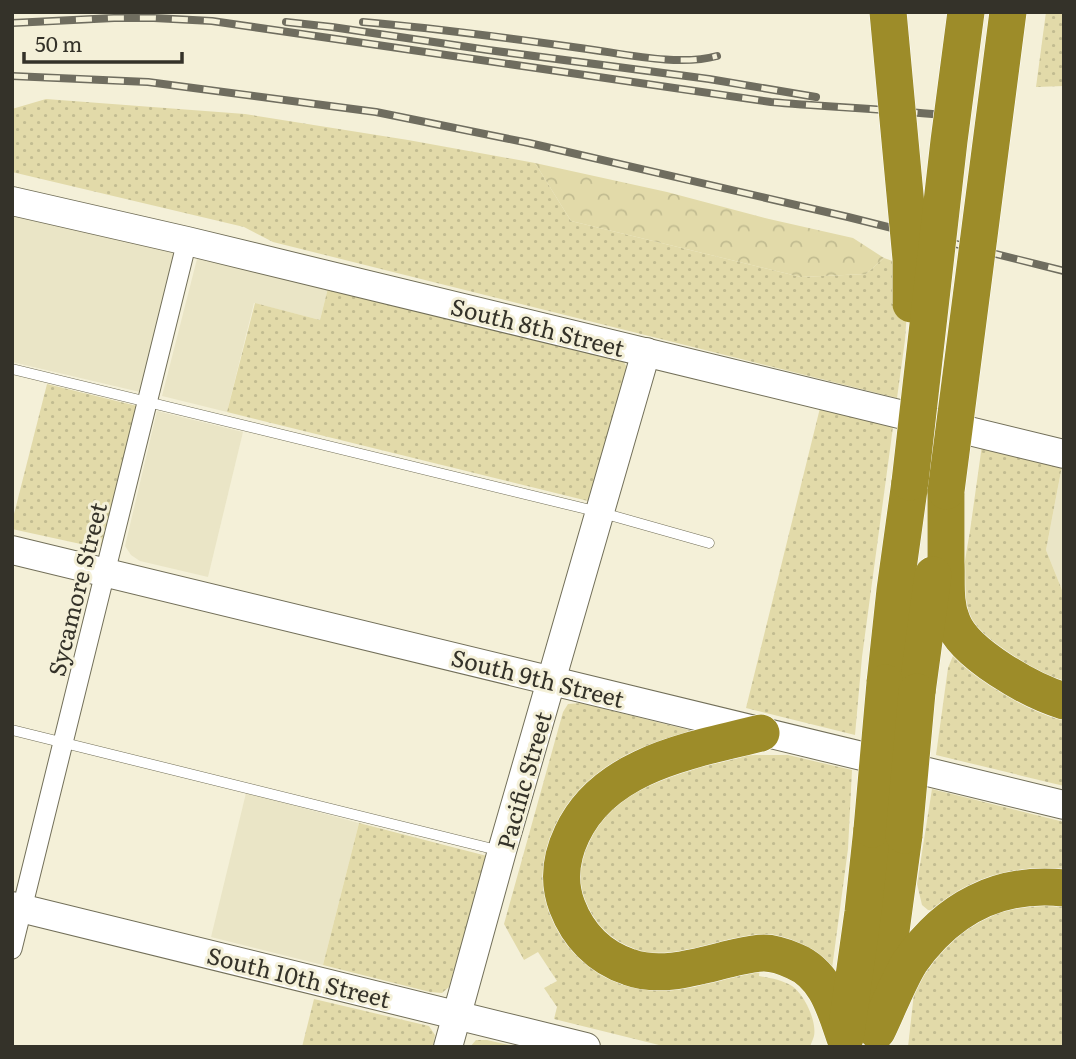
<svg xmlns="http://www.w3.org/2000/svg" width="1076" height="1059" viewBox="0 0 1076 1059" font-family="Literata,serif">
	<defs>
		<pattern id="grass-dots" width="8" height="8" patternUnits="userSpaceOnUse" patternTransform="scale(1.75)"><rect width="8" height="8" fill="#e2daa9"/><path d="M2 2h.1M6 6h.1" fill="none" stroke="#c2bc91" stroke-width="1.8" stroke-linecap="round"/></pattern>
		<pattern id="forest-crowns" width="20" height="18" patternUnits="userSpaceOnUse" patternTransform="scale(1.75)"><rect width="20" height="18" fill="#e2daa9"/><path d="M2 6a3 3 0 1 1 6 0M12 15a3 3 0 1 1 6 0" fill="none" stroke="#c2bc91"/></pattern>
	</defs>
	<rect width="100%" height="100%" fill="#f4f0d8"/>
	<g fill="#eae5c6">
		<polygon points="12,209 175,252 140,392 12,362"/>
		<polygon points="204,255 329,284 320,320 254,303 227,412 162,396 197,259"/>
		<polygon points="157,411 243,432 208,577 140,561 131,555 125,546"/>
		<polygon points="1062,466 1064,466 1064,595 1046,550"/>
		<polygon points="246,793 359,823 323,965 211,937"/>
	</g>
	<g fill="url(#grass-dots)">
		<polygon points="1046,12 1064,12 1064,86 1036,87"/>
		<polygon points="46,99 245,114 408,140 535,163 571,221 801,277 866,274 884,258 910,267 905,340 897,398 273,242 244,227 12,172 12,109"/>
		<polygon points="329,284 621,357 629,371 592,502 227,412 255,303 320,320"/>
		<polygon points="47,384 137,406 104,541 99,548 12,529 12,522"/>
		<polygon points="820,408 893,427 862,657 855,735 746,708"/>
		<path d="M982 445 1062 466 1046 550 1064 595V681C1034 671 975 643 966 611 959 587 966 555 970 531 974 502 978 474 982 445Z"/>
		<polygon points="957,646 1064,712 1064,786 936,755 948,668"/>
		<path d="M581 703 697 732 558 846 594 963 760 968 759 976C770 978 782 980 792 986 804 994 817 1021 814 1036 813 1040 811 1043 810 1047H667L554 1019 557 1007 544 988 557 981 538 952 524 960 504 924 563 712 568 704Z"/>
		<polygon points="756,755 788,755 852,770 848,849 831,976 671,963 604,941 577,898 579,851 607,807 705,758"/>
		<polygon points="932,789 1064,822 1064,879 944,912 928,910 922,905 917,884"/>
		<polygon points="359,823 487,856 449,987 442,993 430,992 323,965"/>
		<polygon points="1064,901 1064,1047 908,1047 914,993 925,972 948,939 978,918 1011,905"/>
		<polygon points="314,999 429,1026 435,1035 433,1047 302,1047"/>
		<polygon points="476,1040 487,1040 517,1047 470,1047"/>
	</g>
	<polygon fill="url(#forest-crowns)" points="535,163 667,192 769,219 853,238 884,258 866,274 801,277 571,221"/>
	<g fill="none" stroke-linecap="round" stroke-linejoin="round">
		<g stroke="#726f59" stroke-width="11">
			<g id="lane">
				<polyline points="12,369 599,512 709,543"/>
				<polyline points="12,730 501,851"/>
			</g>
		</g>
		<g stroke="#726f59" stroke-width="21">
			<polyline id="street" points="12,949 187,241"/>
		</g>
		<g stroke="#726f59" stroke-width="30">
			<g id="secondary">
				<polyline points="12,201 187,241 1064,454"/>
				<polyline points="12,550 1064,805"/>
				<polyline points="12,906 586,1047"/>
				<polyline points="448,1047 502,851 646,352"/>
			</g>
		</g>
		<g stroke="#fff" stroke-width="38">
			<g id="highway">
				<path d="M946 491C946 515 946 538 946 562 947 581 944 602 952 621 964 654 1031 691 1064 701"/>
				<polyline points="885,683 895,590 910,482"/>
				<polyline points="917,692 933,575"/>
				<path d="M761 733C693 750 605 763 572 834 561 857 558 882 567 906 578 935 599 957 629 967 662 979 699 966 733 958 742 956 754 953 764 953 774 953 785 957 794 961 826 974 835 1009 845 1038"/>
				<polyline points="882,997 904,835"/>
				<path d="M877 1031C887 1011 898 981 910 962 947 909 999 881 1064 888"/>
				<polyline points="846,1033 863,912 872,829"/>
			</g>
		</g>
		<use href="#lane" stroke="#fff" stroke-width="10"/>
		<use href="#street" stroke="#fff" stroke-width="19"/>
		<use href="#secondary" stroke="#fff" stroke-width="28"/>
		<use href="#highway" stroke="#9d8c29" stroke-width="37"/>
		<g stroke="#6f6d5f" stroke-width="8">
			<g id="rail">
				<polyline points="286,22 332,27 488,50 709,79 816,97"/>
				<path d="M363 22C436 28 508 38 580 48 621 53 677 67 717 56"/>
				<path d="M12 23 114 18H154L212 21 771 102C828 107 884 109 941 115"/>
				<polyline points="12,76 148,82 376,112 529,143 848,217 1064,271"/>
			</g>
		</g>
		<use href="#rail" stroke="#f4f0d8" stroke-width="5" stroke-dasharray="16" stroke-linecap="butt"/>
		<g stroke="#fff" stroke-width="38" stroke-linecap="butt">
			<g id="highway-bridge">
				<polyline points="888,12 911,259 911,304"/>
				<polyline points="910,482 949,141 966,12"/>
				<polyline points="946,491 1008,12"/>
				<polyline points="872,829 885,683"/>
				<polyline points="904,835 917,692"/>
			</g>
		</g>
		<use href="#highway-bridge" stroke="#9d8c29" stroke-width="37"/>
	</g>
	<g text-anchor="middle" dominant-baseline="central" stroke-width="6" stroke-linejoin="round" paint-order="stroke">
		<g font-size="23" fill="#343229" stroke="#f4f0d8">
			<text transform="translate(538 326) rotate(14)">South 8th Street</text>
			<text transform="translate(76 589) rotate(-76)">Sycamore Street</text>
			<text transform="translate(538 677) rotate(14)">South 9th Street</text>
			<text transform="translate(523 780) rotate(-74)">Pacific Street</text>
			<text transform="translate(299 976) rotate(14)">South 10th Street</text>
		</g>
	</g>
	<rect width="1076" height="1059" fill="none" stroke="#343229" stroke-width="28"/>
	<path d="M24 52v10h158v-10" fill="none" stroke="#343229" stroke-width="3.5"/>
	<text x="35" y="52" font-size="21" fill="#343229" stroke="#f4f0d8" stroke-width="5" paint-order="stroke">50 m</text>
</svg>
